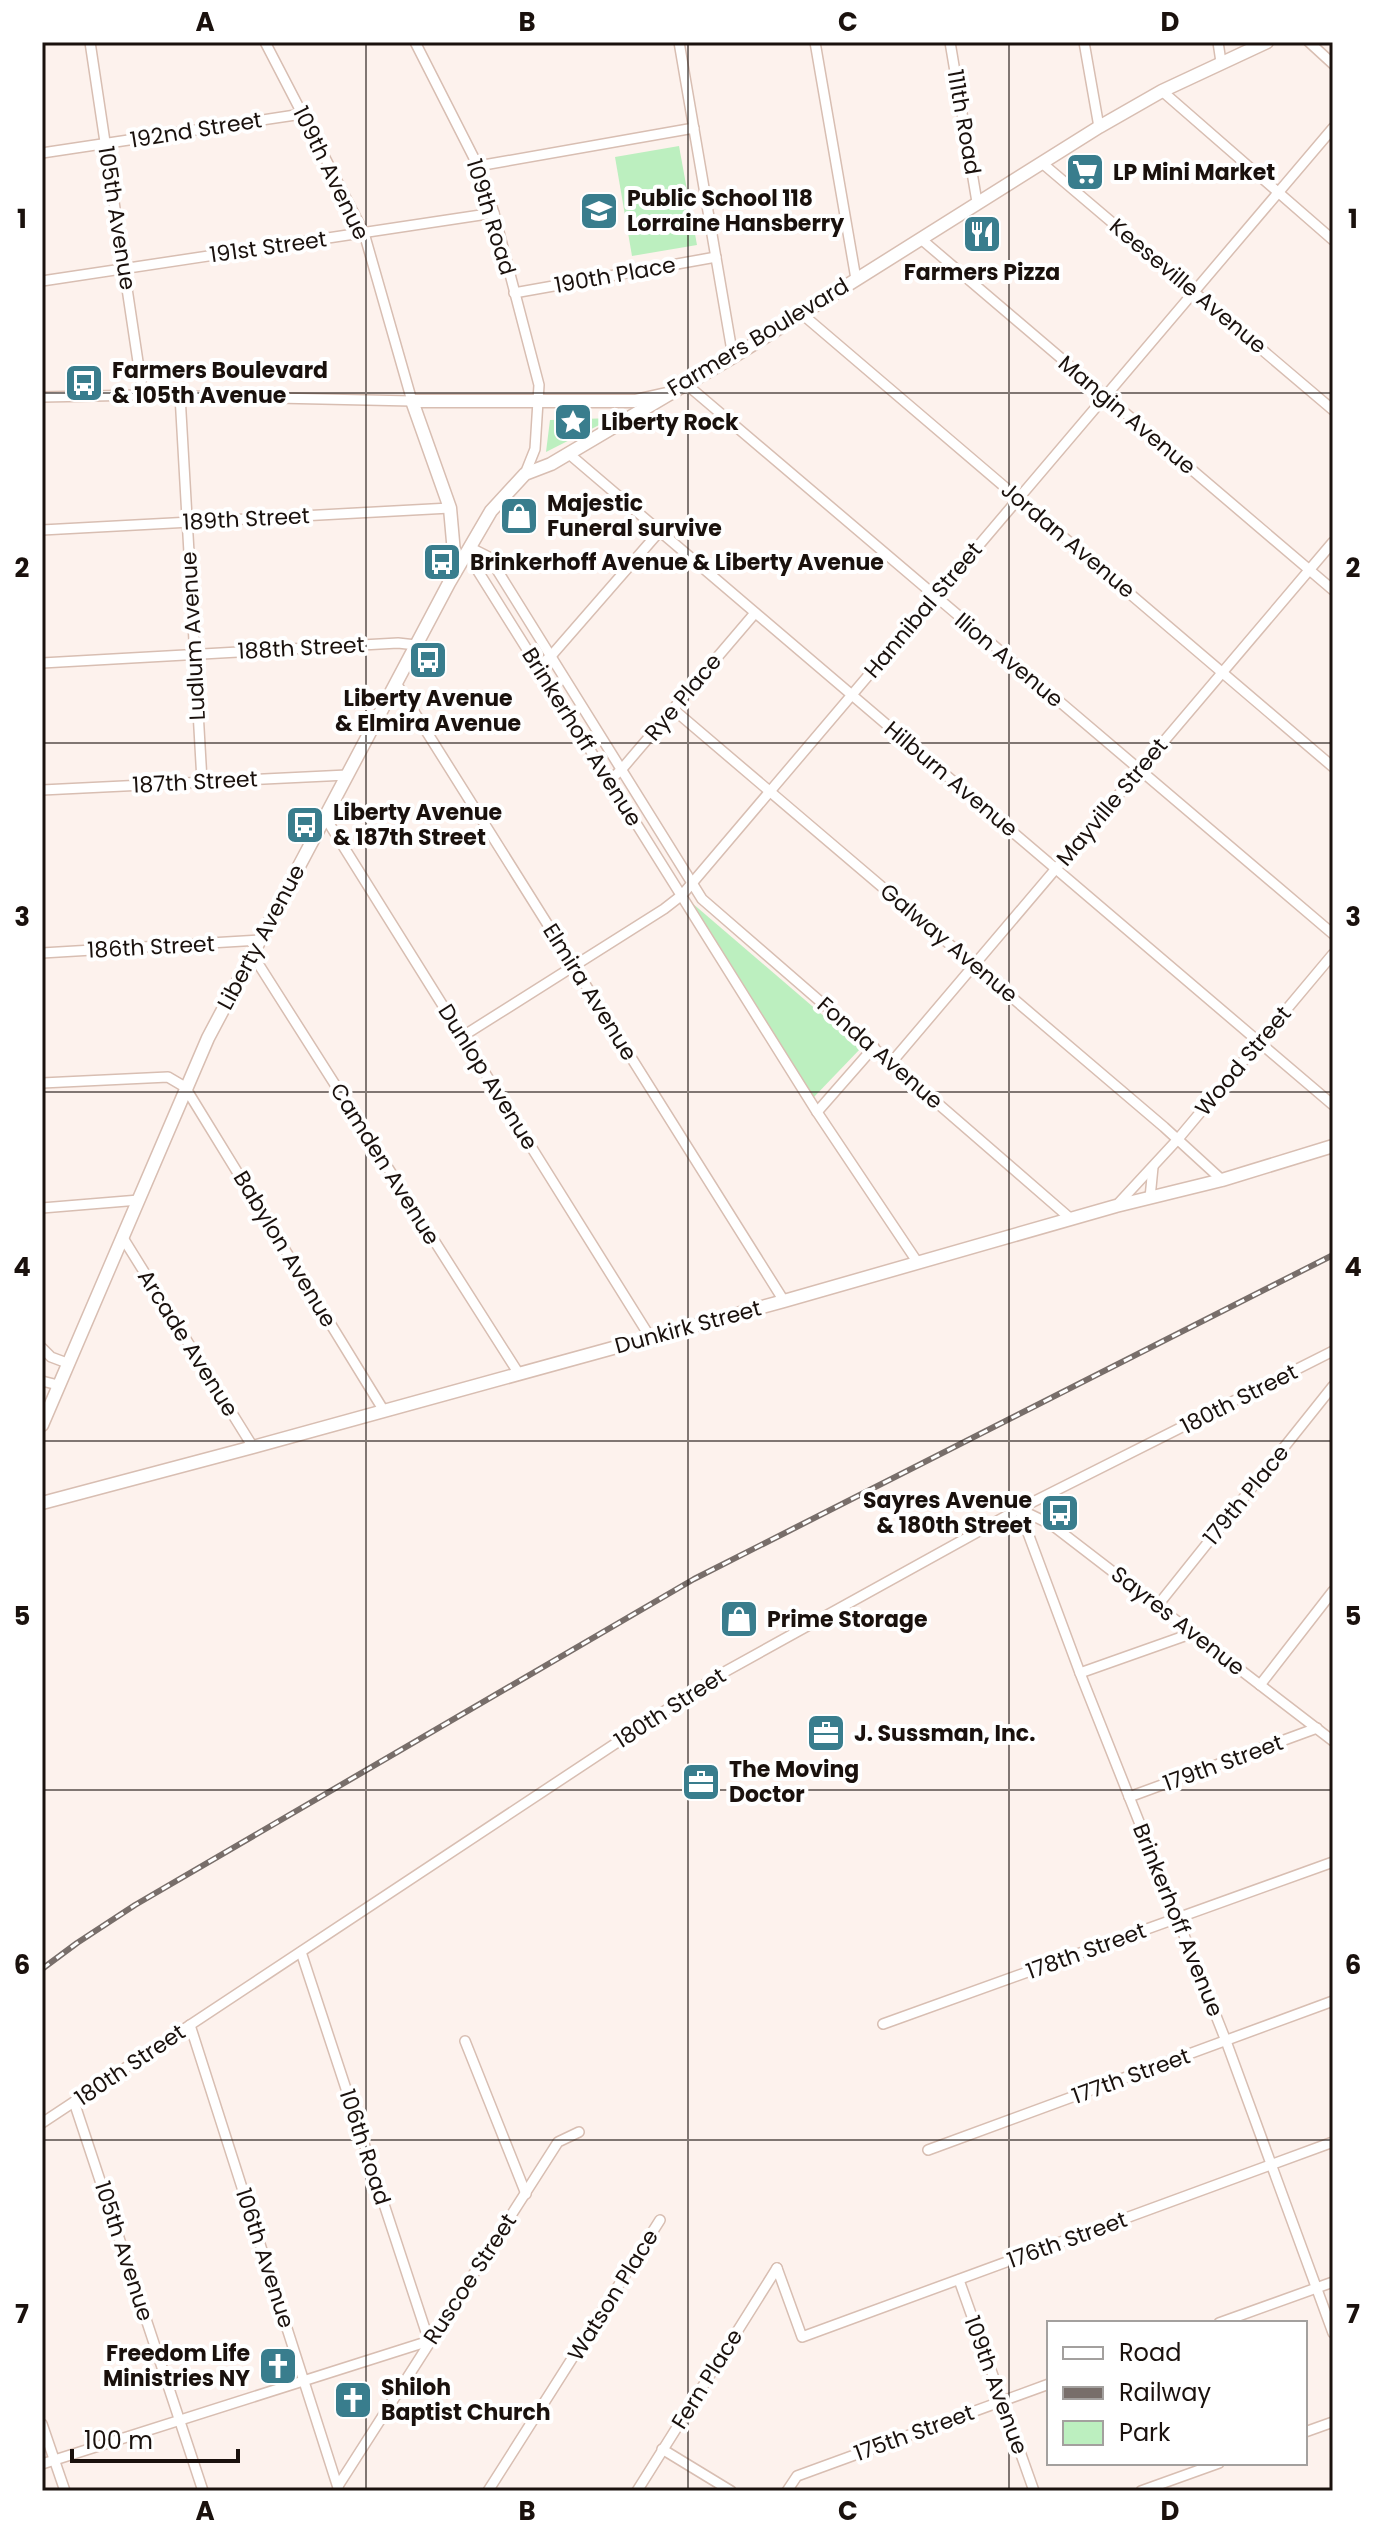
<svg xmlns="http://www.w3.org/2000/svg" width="1375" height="2533" viewBox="0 0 1375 2533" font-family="Poppins,sans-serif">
	<rect width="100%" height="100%" fill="#fdf2ed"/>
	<g fill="#bcefbf">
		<polygon points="679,146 697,245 632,256 615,157"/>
		<polygon points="613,418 546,452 550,420"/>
		<polygon points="692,903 861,1048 813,1098"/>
	</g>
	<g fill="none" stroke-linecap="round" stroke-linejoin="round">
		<g stroke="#d8beb2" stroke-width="12">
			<g id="minor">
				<polyline points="90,42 143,395"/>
				<polyline points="415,42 478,166 494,213 539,385 535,449 525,474"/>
				<polyline points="679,42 733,357"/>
				<polyline points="815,42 856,279"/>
				<polyline points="950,42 977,202"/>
				<polyline points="1084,42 1099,127"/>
				<polyline points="1218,42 1221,62"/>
				<polyline points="1309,42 1333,64"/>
				<polyline points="1162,91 1333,240"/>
				<polyline points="42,153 302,114"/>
				<polyline points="1042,163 1333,410"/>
				<polyline points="478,166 694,128"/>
				<polyline points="921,239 1333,590"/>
				<polyline points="42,281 494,213"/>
				<polyline points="514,293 716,257"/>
				<polyline points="802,314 1333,767"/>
				<polyline points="686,384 1333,934"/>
				<polyline points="180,395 202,781"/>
				<polyline points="42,397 143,395 412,401 364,233 265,42"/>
				<polyline points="568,453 1333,1105"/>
				<polyline points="42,530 450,508"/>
				<polyline points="471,548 489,557 702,899 1071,1219"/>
				<polyline points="471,548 476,568 817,1112 918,1263"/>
				<polyline points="42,663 398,643 416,645"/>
				<polyline points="538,667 551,656 659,532"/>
				<polyline points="396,683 784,1301"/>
				<polyline points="673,709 1164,1127 1222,1180"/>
				<polyline points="610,780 621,770 755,613"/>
				<polyline points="42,790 347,775"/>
				<polyline points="325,817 650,1337"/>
				<polyline points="42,953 260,940"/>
				<polyline points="252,954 519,1374"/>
				<polyline points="463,1036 664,909 682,895 1333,128"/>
				<polyline points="891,1063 1333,542"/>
				<polyline points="42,1083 168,1077 185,1087 384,1411"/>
				<polyline points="817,1112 874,1047"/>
				<polyline points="1150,1198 1153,1167"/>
				<polyline points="1116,1206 1178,1139 1333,954"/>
				<polyline points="42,1208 139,1200"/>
				<polyline points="123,1238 253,1447"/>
				<polyline points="42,1348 51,1357 67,1363"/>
				<polyline points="42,1381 58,1385"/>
				<polyline points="1019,1509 1080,1673 1226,2041 1333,2333"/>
				<polyline points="1019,1509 1052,1525 1333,1741"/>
				<polyline points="1158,1605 1333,1386"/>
				<polyline points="1080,1673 1193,1633"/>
				<polyline points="1260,1685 1333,1591"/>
				<polyline points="1129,1797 1317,1728"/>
				<polyline points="301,1952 429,2341"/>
				<polyline points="883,2024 1333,1862"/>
				<polyline points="190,2025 339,2491"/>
				<polyline points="465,2041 526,2194"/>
				<polyline points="74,2102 203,2491"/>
				<polyline points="42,2123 719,1675 1019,1509 1333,1351"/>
				<polyline points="928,2150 1333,2001"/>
				<polyline points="777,2268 802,2337 1333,2142"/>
				<polyline points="959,2280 1034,2491"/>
				<polyline points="1219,2323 1333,2282"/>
				<polyline points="42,2424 65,2491"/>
				<polyline points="1305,2432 1333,2422"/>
				<polyline points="662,2449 731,2491"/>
				<polyline points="42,2464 429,2341"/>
				<polyline points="338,2486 558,2142 579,2132"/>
				<polyline points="488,2491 660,2220"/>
				<polyline points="637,2491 777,2268"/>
				<polyline points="787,2491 797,2476 1049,2384"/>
				<polyline points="1141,2491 1219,2463"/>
			</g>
		</g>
		<g stroke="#d8beb2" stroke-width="15">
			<g id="secondary">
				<polyline points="450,575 454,553 450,508 412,401 635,401 671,393 733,357 1099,127 1162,91 1267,42"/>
				<polyline points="42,1425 208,1038 449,583 491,511 525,474 551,464 671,393"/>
				<polyline points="42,1503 253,1447 784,1301 1116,1206 1222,1180 1333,1146"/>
			</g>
		</g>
		<use href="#minor" stroke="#fff" stroke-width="9"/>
		<use href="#secondary" stroke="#fff" stroke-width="12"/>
		<g stroke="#786e6a" stroke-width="6">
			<polyline id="rail" points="42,1969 77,1943 135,1905 694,1579 1333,1255"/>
		</g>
		<use href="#rail" stroke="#fff" stroke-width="3" stroke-dasharray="9" stroke-linecap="butt"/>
	</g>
	<path fill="none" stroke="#1a110d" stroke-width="2" stroke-opacity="0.55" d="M366 42V2491M688 42V2491M1009 42V2491M42 393H1333M42 743H1333M42 1092H1333M42 1441H1333M42 1790H1333M42 2140H1333"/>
	<defs>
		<g id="supermarket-square" transform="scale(2)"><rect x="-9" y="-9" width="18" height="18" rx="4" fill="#397d8d" stroke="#fff"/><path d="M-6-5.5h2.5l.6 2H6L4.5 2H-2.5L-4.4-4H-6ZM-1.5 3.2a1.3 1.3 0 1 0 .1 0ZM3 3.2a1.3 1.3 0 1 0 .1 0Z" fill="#fff"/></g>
		<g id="school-square" transform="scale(2)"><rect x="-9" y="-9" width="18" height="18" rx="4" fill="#397d8d" stroke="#fff"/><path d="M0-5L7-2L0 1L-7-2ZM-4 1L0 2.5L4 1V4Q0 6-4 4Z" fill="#fff"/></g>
		<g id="restaurant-square" transform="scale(2)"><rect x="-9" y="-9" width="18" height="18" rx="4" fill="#397d8d" stroke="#fff"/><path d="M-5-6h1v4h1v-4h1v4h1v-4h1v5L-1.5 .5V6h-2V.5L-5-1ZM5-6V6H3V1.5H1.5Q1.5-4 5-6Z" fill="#fff"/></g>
		<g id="bus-square" transform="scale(2)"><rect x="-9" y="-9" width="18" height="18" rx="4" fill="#397d8d" stroke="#fff"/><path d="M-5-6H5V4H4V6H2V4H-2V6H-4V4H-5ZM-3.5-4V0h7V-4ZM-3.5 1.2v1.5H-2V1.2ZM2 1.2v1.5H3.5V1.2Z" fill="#fff"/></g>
		<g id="sight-square" transform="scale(2)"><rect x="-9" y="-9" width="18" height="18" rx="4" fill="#397d8d" stroke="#fff"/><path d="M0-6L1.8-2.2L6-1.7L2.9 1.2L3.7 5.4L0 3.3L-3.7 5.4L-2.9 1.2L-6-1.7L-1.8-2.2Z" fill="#fff"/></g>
		<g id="shop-square" transform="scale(2)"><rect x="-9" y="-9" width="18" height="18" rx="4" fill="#397d8d" stroke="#fff"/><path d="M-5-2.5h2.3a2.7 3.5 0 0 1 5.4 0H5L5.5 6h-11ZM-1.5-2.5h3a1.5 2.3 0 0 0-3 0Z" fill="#fff"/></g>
		<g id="office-square" transform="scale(2)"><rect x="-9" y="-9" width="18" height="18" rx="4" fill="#397d8d" stroke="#fff"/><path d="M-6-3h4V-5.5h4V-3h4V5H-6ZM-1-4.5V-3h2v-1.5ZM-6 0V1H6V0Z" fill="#fff"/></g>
		<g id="church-square" transform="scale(2)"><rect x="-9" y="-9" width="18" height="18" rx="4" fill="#397d8d" stroke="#fff"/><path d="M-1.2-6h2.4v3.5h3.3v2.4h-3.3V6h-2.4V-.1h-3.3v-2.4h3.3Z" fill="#fff"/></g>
	</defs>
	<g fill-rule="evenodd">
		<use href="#supermarket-square" x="1085" y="172"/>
		<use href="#school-square" x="599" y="211"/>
		<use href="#restaurant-square" x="982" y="234"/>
		<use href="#bus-square" x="84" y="383"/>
		<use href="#sight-square" x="573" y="422"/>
		<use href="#shop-square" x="519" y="516"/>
		<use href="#bus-square" x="442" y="562"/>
		<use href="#bus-square" x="428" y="660"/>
		<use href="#bus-square" x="305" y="825"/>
		<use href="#bus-square" x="1060" y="1513"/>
		<use href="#shop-square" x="739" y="1619"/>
		<use href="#office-square" x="826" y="1733"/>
		<use href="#office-square" x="701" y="1782"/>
		<use href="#church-square" x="278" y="2366"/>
		<use href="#church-square" x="353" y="2400"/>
	</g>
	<g text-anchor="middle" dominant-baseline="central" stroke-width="8" stroke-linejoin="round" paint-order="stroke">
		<g font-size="22" fill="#1a110d" stroke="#fff">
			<text transform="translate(964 122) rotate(80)">111th Road</text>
			<text transform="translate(196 130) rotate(-9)">192nd Street</text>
			<text transform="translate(331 173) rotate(64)">109th Avenue</text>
			<text transform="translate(491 217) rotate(73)">109th Road</text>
			<text transform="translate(117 218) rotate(81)">105th Avenue</text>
			<text transform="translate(268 247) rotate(-8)">191st Street</text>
			<text transform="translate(615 275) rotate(-10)">190th Place</text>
			<text transform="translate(1188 286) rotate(40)">Keeseville Avenue</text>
			<text transform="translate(758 337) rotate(-31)">Farmers Boulevard</text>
			<text transform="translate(1127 415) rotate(40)">Mangin Avenue</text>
			<text transform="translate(246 519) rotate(-3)">189th Street</text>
			<text transform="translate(1068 540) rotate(40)">Jordan Avenue</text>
			<text transform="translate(923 610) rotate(-50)">Hannibal Street</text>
			<text transform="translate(193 636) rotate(-93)">Ludlum Avenue</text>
			<text transform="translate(301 648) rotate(-3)">188th Street</text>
			<text transform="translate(1009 660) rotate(40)">Ilion Avenue</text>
			<text transform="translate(683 697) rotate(-50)">Rye Place</text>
			<text transform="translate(582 737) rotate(58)">Brinkerhoff Avenue</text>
			<text transform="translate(951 779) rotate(40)">Hilburn Avenue</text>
			<text transform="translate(195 782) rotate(-3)">187th Street</text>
			<text transform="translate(1112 802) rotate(-50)">Mayville Street</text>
			<text transform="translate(261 937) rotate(-62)">Liberty Avenue</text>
			<text transform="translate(949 943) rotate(40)">Galway Avenue</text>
			<text transform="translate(151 947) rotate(-3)">186th Street</text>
			<text transform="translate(590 992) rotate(58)">Elmira Avenue</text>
			<text transform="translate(880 1053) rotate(41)">Fonda Avenue</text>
			<text transform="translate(1243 1061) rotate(-50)">Wood Street</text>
			<text transform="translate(488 1077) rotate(58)">Dunlop Avenue</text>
			<text transform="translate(385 1164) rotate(58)">Camden Avenue</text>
			<text transform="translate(285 1249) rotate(59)">Babylon Avenue</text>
			<text transform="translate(688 1327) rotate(-15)">Dunkirk Street</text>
			<text transform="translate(188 1343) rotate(58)">Arcade Avenue</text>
			<text transform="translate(1239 1399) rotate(-27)">180th Street</text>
			<text transform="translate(1246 1495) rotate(-51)">179th Place</text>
			<text transform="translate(1178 1621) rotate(38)">Sayres Avenue</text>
			<text transform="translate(670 1708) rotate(-33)">180th Street</text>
			<text transform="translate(1223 1763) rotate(-20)">179th Street</text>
			<text transform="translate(1178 1920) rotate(68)">Brinkerhoff Avenue</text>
			<text transform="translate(1086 1951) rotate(-20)">178th Street</text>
			<text transform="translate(130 2065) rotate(-34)">180th Street</text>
			<text transform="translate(1131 2076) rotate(-20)">177th Street</text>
			<text transform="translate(365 2147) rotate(72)">106th Road</text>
			<text transform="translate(1067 2240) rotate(-20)">176th Street</text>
			<text transform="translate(124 2251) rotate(72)">105th Avenue</text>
			<text transform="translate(265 2258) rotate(72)">106th Avenue</text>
			<text transform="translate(470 2279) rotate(-57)">Ruscoe Street</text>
			<text transform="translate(613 2295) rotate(-58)">Watson Place</text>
			<text transform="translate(707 2379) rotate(-58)">Fern Place</text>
			<text transform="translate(996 2385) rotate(70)">109th Avenue</text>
			<text transform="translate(914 2433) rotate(-20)">175th Street</text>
		</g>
		<g font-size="22" font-weight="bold" fill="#1a110d" stroke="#fff" text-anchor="start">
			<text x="1113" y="172">LP Mini Market</text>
			<text x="627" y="198">Public School 118<tspan x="627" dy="25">Lorraine Hansberry</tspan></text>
			<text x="982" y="272" text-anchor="middle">Farmers Pizza</text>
			<text x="112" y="370">Farmers Boulevard<tspan x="112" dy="25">&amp; 105th Avenue</tspan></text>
			<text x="601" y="422">Liberty Rock</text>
			<text x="547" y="503">Majestic<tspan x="547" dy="25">Funeral survive</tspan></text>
			<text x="470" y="562">Brinkerhoff Avenue &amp; Liberty Avenue</text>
			<text x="428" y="698" text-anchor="middle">Liberty Avenue<tspan x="428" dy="25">&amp; Elmira Avenue</tspan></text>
			<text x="333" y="812">Liberty Avenue<tspan x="333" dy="25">&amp; 187th Street</tspan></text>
			<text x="1032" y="1500" text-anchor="end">Sayres Avenue<tspan x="1032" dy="25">&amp; 180th Street</tspan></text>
			<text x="767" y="1619">Prime Storage</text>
			<text x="854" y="1733">J. Sussman, Inc.</text>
			<text x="729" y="1769">The Moving<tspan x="729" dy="25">Doctor</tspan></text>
			<text x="250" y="2353" text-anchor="end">Freedom Life<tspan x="250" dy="25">Ministries NY</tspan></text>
			<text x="381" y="2387">Shiloh<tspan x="381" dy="25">Baptist Church</tspan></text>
		</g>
	</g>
	<rect width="1375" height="2533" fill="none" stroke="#ffffff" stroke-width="88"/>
	<rect x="1047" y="2321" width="260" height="144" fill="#ffffff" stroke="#a3a09e" stroke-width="2"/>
	<rect x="1063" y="2347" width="40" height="12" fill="#ffffff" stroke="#a3a09e" stroke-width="2"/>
	<text x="1119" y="2361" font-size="24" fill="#1a110d">Road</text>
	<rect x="1063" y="2387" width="40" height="12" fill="#786e6a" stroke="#a3a09e" stroke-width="2"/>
	<text x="1119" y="2401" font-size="24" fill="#1a110d">Railway</text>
	<rect x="1063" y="2421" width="40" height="24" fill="#bcefbf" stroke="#a3a09e" stroke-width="2"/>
	<text x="1119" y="2441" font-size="24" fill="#1a110d">Park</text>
	<path d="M72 2449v12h166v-12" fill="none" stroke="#1a110d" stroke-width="4"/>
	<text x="84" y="2449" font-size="24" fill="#1a110d" stroke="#ffffff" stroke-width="6" paint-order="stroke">100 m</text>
	<rect x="44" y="44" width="1287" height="2445" fill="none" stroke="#1a110d" stroke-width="3"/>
	<g font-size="26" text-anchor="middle" font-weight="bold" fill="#1a110d">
		<text x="205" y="31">A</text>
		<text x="527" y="31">B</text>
		<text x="848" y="31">C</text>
		<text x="1170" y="31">D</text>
		<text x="22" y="228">1</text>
		<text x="1353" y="228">1</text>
		<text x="22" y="577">2</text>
		<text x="1353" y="577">2</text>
		<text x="22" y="926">3</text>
		<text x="1353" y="926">3</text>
		<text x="22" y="1276">4</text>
		<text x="1353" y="1276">4</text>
		<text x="22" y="1625">5</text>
		<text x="1353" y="1625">5</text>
		<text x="22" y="1974">6</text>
		<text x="1353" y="1974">6</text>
		<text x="22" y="2323">7</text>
		<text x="1353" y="2323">7</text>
		<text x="205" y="2520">A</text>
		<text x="527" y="2520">B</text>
		<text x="848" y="2520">C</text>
		<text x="1170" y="2520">D</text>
	</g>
</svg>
